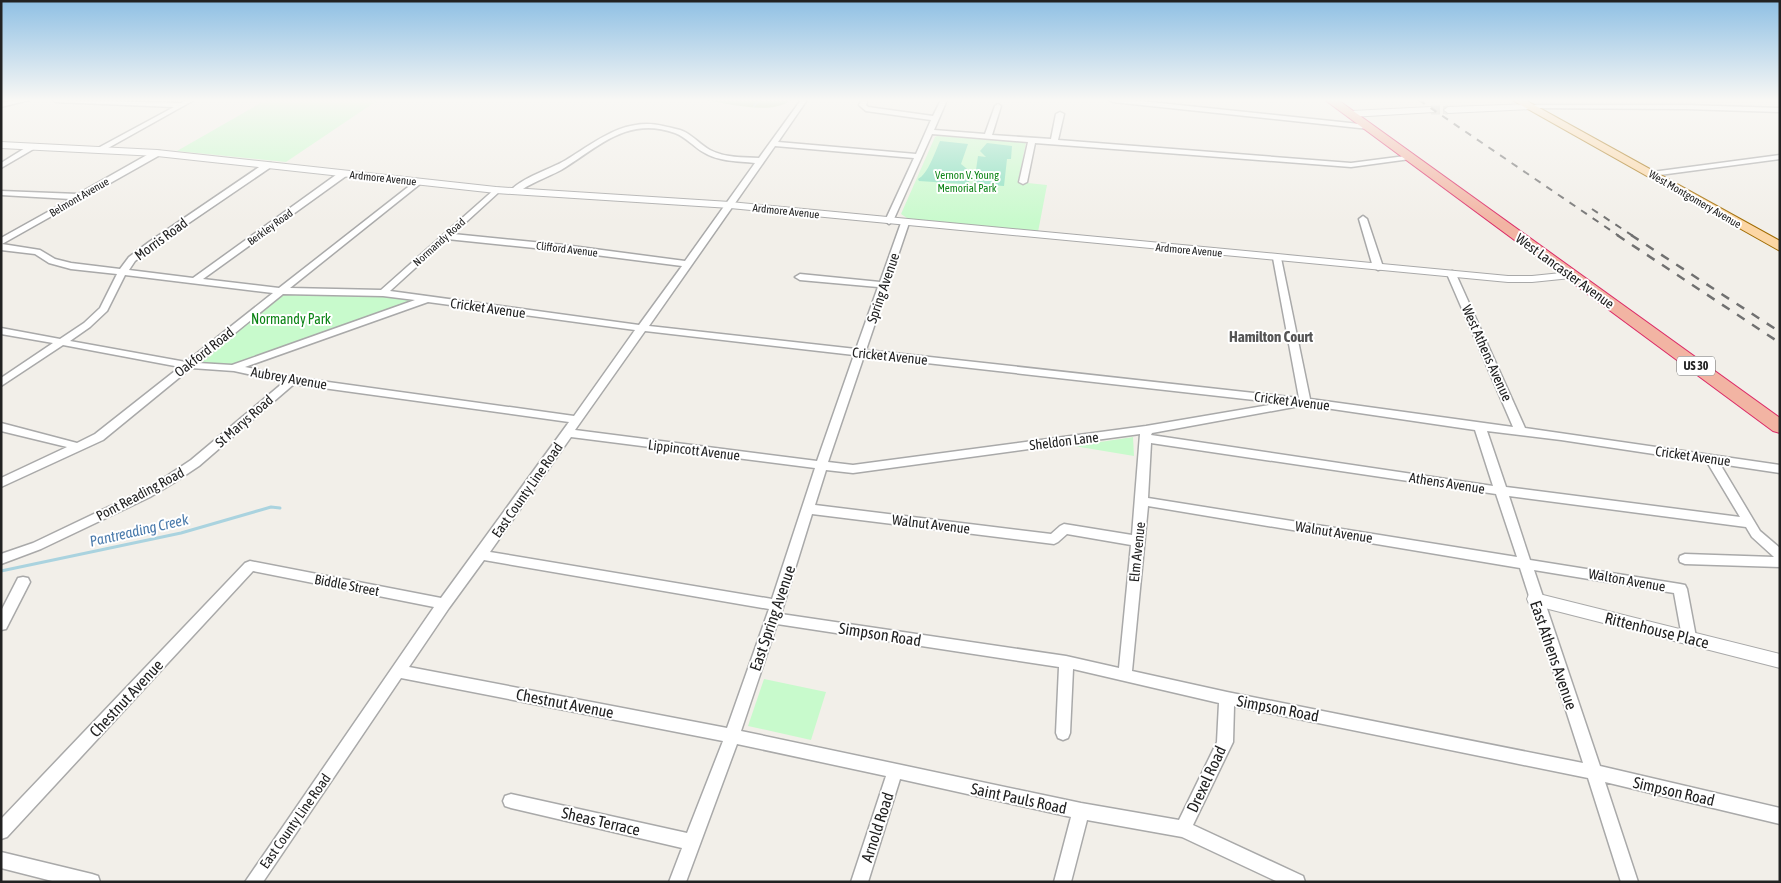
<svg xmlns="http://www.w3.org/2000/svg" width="1781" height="883" viewBox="0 0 1781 883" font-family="'Asap Condensed',sans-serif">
	<rect width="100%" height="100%" fill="#f2efe9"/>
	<path fill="#add19e" d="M704 100H791C771 116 728 103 704 100Z"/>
	<g fill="#c8facc">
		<polygon points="266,100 378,100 286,162 177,151"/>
		<polygon points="937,136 1026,142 1018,182 1047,185 1038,232 910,220 901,214 935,137"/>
		<polygon points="282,291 369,292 427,299 234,368 187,365"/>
		<polygon points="1133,437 1134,456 1074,446"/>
		<polygon points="764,679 826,692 811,740 748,726"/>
	</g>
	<g fill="#88e0be">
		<path d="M940 141 968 144 961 164 972 173 969 182 965 184 919 181 918 179C928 174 935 152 940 141Z"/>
		<polygon points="987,143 1012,146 1011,159 1007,159 1004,186 974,184 978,156 986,157 980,151"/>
	</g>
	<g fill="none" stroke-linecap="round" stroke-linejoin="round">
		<polyline stroke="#aad3df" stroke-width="2" points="754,106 760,100"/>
		<polyline stroke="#aad3df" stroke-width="3" points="1,571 181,533 271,507 280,508"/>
		<polyline stroke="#c8c6c1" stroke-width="8" stroke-dasharray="8 4" stroke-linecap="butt" points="1431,110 1448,110"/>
		<polyline stroke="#c8c6c1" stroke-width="9" stroke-dasharray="9 5" stroke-linecap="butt" points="1431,110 1448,110"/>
		<g stroke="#a9a9a9" stroke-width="3">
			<g id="minor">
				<polygon points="17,100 29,100 1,107 1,103"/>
				<polygon points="53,100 181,103 186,100 194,100 101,152 97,150 98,148 174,107 56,102"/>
				<path d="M801 100H807L778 142 916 154 931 120 866 111 859 105 862 100H868L866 105 868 107 933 116 941 100H947L934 130 985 134 995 106 998 104 1001 106 992 135 1051 139 1056 114 1060 112 1064 114 1058 140 1351 163 1413 155 1414 157 1410 159 1351 167 1035 143 1027 182 1023 184 1019 182 1028 142 932 134 893 221 889 224 885 221 914 158 775 146 649 326 856 349 878 287 800 280 795 277 800 274 880 282 901 223 905 220 909 223 866 350 1299 398 1273 258 1277 255 1281 258 1310 399 1513 427 1447 274 1452 271 1455 272 1525 428 1780 465V473L1720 464 1760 531 1780 548V567L1685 564 1680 562 1679 559 1680 556 1685 554 1774 557 1752 537 1746 527 1509 496 1530 560 1680 584 1685 585 1687 589 1696 637 1694 641 1689 643 1684 641 1682 637 1674 593 1534 570 1600 766 1780 808V824L1605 782 1638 882H1621L1588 778 1234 706 1233 742 1193 825 1303 876 1305 882H1278L1182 837 1087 820 1071 882H1054L1071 817 900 779 868 882H851L886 776 737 744 686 882H669L682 848 511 808 505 806 503 801 505 796 511 794 687 833 723 741 401 678 263 882H245L434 607 253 571 7 837 1 839V819L245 563 250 561 441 598 569 422 294 384 199 466 175 482 150 497 41 549 1 564V554L33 543 142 491 167 476 191 460 284 382 234 371 191 368 103 440 1 487V478L67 447 1 431V423L77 443 95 434 180 367 63 345 1 386V378L53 343 1 334V328L60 339 84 323 100 308 117 274 71 269 49 263 35 254 1 250V238L71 199 1 195V191L78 194 154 151H160V155L2 244 40 250 55 259 71 263 120 269 129 257 149 242 265 163H271V167L155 246 135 261 129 270 193 278 340 172H346V176L203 279 279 288 417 180H420V184L290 288 381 290 496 188H499V192L453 234 564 245 685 261 755 163C738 161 719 162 703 152 694 147 686 137 675 133 627 116 599 147 561 170 546 178 530 183 517 193L510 191C523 177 549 170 566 160 597 141 625 117 663 126 671 128 679 129 685 132 694 137 701 145 710 150 725 158 743 157 759 158ZM447 239 564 251 682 266 639 325 390 291ZM125 275 273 293 186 362 70 341 90 327 107 311ZM283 294 383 296 415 300 232 365 198 363ZM428 302 635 330 574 416 292 377 245 367ZM645 331 854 355 817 461 575 430ZM864 356 1281 403 1146 426 853 465 828 462ZM1305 405 1475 430 1493 486 1151 435 1152 433ZM1487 431 1561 440 1707 462 1740 517 1506 487ZM1140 434 1132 535 1064 524 1060 526 1051 534 815 505 826 470 853 473ZM571 437 815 468 772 599 490 552ZM1151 443 1496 494 1517 557 1148 498ZM1148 506 1520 568 1583 763 1227 692 1132 671ZM812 514 1054 544 1058 542 1067 534 1131 545 1119 668 1066 656 781 614ZM484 560 769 609 727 728 409 667 449 608ZM777 624 1059 667 1056 733 1058 738 1063 740 1068 738 1070 733 1073 669 1219 703 1217 742 1179 820 1081 803 741 731Z"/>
				<polygon points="1110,100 1131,100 1369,125 1373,127 1369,129 1113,102"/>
				<polygon points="1530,105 1686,105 1780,108 1780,112 1686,109 1528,108 1527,107"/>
				<polygon points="30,145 37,147 1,168 1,163"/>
				<polygon points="1780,155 1780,159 1652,176 1648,174 1652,172"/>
				<polygon points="1363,216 1367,219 1383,267 1381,269 1378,270 1373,267 1359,219"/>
				<polygon points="23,577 28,578 30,582 6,629 1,630 1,611 18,578"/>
				<polygon points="1,852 92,874 98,876 100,882 56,882 1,868"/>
			</g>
		</g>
		<g stroke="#a9a9a9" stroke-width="2">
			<g id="tertiary">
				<polygon points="1530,104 1534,107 1533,109 1448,113 1444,110 1448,107"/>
				<polygon points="1431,107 1435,110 1434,112 1351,117 1347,114 1351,111"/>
				<polygon points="1,142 157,150 496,187 730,202 1508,276 1532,276 1571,272 1577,275 1571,278 1532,282 1508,282 730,208 496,193 157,156 1,148"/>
				<polygon points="1535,593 1780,654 1780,668 1529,604 1527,599 1529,594"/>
			</g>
		</g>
		<g stroke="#a06b00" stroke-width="2">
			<polygon id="primary" points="1512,100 1525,100 1780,241 1780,251"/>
		</g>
		<g stroke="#dc2a67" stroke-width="2">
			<polygon id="trunk" points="1325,100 1338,100 1780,418 1780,433 1773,431"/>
		</g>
		<use href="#minor" fill="#fff" fill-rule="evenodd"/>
		<use href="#tertiary" fill="#fff" fill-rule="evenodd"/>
		<use href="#primary" fill="#fcd6a4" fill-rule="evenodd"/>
		<use href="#trunk" fill="#f2b4a3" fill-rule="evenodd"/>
		<g stroke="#707070" stroke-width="2" stroke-dasharray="7 7" stroke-linecap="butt">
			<polyline points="1419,100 1619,236"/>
			<polyline points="1592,209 1633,236"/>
		</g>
		<g stroke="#707070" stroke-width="2.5" stroke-dasharray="9 9" stroke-linecap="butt">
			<polyline points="1617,235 1780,343"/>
			<polyline points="1631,235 1780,332"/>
		</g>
	</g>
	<linearGradient id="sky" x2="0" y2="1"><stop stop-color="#8fc0e4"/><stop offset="0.45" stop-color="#f9f8f5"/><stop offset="1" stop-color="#f9f8f5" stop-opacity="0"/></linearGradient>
	<rect width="1781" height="223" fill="url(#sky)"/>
	<g text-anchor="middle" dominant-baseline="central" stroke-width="4" stroke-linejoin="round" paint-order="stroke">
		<g font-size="11" fill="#0c8416" stroke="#fff">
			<text x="967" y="175">Vernon V. Young<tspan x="967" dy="13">Memorial Park</tspan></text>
		</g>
		<g font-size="11" fill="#222" stroke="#fff">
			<text transform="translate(383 178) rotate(6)">Ardmore Avenue</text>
			<text transform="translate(79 197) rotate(-30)">Belmont Avenue</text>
			<text transform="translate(1695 199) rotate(30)">West Montgomery Avenue</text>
			<text transform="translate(786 211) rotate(6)">Ardmore Avenue</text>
			<text transform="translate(270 227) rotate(-36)">Berkley Road</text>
			<text transform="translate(439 242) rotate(-42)">Normandy Road</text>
			<text transform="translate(567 249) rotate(7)">Clifford Avenue</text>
			<text transform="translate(1189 250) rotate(5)">Ardmore Avenue</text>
		</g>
		<rect fill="#fff" stroke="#646464" stroke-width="1" x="1677" y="356.5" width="38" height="19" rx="4"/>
		<g font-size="12" font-weight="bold" fill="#222">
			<text x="1696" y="366">US 30</text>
		</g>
		<g font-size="14" fill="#222" stroke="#fff">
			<text transform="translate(161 239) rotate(-36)">Morris Road</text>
			<text transform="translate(1565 271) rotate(36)">West Lancaster Avenue</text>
			<text transform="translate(883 288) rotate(-71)">Spring Avenue</text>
			<text transform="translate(488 308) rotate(8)">Cricket Avenue</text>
			<text transform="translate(204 352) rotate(-38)">Oakford Road</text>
			<text transform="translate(1487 353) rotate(66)">West Athens Avenue</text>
			<text transform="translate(890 356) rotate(6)">Cricket Avenue</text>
			<text transform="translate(289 378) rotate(10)">Aubrey Avenue</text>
			<text transform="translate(1292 401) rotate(7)">Cricket Avenue</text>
			<text transform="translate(244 421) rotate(-41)">St Marys Road</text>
			<text transform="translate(1064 441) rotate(-7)">Sheldon Lane</text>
			<text transform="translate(694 450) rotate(7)">Lippincott Avenue</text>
			<text transform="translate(1693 456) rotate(8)">Cricket Avenue</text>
			<text transform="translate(1447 483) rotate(9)">Athens Avenue</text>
			<text transform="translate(527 490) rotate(-55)">East County Line Road</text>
			<text transform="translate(140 494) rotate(-28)">Pont Reading Road</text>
			<text transform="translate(931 524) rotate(7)">Walnut Avenue</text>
			<text transform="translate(1334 532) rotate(9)">Walnut Avenue</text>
			<text transform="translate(1137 552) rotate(-84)">Elm Avenue</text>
			<text transform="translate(1627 580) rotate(10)">Walton Avenue</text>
			<text transform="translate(347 585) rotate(11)">Biddle Street</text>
			<text transform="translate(295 821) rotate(-55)">East County Line Road</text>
		</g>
		<g font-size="14" fill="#0c8416" stroke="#fff">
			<text x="291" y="319">Normandy Park</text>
		</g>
		<g font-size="15" font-weight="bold" fill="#555" stroke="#fff">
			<text x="1271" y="336">Hamilton Court</text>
		</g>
		<g font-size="15" font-style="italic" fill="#4a7aab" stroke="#fff">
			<text transform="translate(139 530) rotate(-13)">Pantreading Creek</text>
		</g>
		<g font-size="16" fill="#222" stroke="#fff">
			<text transform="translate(772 618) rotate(-71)">East Spring Avenue</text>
			<text transform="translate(1657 630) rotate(14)">Rittenhouse Place</text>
			<text transform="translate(880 634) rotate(9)">Simpson Road</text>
			<text transform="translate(1554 655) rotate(71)">East Athens Avenue</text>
			<text transform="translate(126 698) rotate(-47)">Chestnut Avenue</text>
			<text transform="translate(565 703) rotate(11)">Chestnut Avenue</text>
			<text transform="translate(1278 708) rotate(11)">Simpson Road</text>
			<text transform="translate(1206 779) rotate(-65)">Drexel Road</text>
			<text transform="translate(1674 791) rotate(13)">Simpson Road</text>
			<text transform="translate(1019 798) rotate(12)">Saint Pauls Road</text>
			<text transform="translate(601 821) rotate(13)">Sheas Terrace</text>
			<text transform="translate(877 827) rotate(-72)">Arnold Road</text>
		</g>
	</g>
	<rect width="1781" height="883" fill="none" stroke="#222222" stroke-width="5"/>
</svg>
